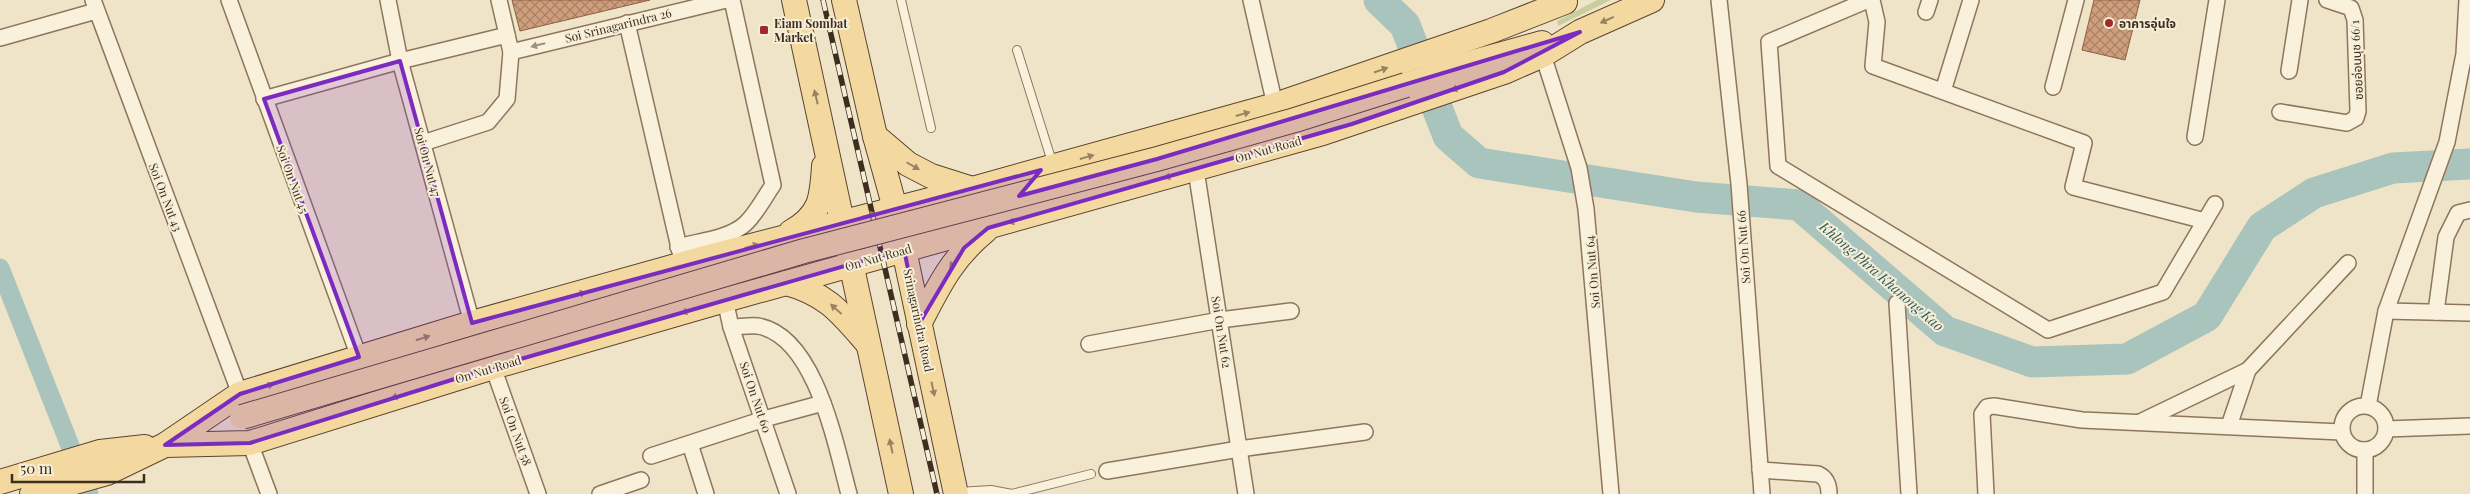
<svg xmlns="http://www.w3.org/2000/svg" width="2470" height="494" viewBox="0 0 2470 494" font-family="'Playfair Display','Noto Sans Thai',serif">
	<defs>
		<pattern id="building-cross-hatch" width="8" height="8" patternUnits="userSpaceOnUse" patternTransform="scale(1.25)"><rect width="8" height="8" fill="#cf9f7d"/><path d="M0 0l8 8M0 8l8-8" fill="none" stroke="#a98266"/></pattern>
	</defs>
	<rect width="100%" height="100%" fill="#f0e4c8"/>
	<polygon fill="#c9cf9b" points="1597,0 1611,0 1558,26 1557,21"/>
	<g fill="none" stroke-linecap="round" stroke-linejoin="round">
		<polyline stroke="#a9c4bc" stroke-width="19" points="0,268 89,494"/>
		<polyline stroke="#a9c4bc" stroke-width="31" points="1379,0 1405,25 1448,136 1479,163 1696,197 1799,205 1945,331 2032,362 2127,359 2207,316 2262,227 2314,193 2393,168 2470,164"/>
	</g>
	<g fill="url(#building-cross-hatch)" stroke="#8d5f41">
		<polygon points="512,0 650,0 520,31"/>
		<polygon points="2094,0 2140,0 2125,60 2082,50"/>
	</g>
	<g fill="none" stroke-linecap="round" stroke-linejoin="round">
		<g stroke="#8d765c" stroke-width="10">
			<g id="service">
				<polyline points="901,0 931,128"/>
				<polyline points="1017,50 1053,165"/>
				<polyline points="958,492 991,490 1012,494 1091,474"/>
			</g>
		</g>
		<g stroke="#8d765c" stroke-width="18">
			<g id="minor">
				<polyline points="93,0 240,394"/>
				<polyline points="229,0 359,357"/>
				<polyline points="388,0 400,61 472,323"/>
				<polyline points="1251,0 1275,105"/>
				<polyline points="1719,0 1739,184 1762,494"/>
				<polyline points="1868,0 1769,42 1778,166 2048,330 2163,292 2215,204"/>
				<polyline points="1872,0 1877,22 1873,66 2084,143 2073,187 2205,221"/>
				<polyline points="1926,12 1930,0"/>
				<polyline points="627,23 681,256"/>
				<polyline points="0,38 96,11"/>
				<polyline points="511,52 726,0"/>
				<polyline points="1543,55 1579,168 1586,209 1611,494"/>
				<polyline points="2289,71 2300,0"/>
				<polyline points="2053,87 2076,0"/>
				<polyline points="1943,91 1971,0"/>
				<polyline points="264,99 400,61 507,35"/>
				<polyline points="2280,112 2347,123 2356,118 2358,111 2355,20 2351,8 2327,0"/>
				<polyline points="2195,137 2217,0"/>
				<polyline points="423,143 488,122 507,99 511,52 499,0"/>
				<polyline points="1196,170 1246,494"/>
				<path d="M678 247C699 241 728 239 745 224 756 214 764 198 773 185L732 0"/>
				<polyline points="725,300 731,327 788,494"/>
				<polyline points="1897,303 1909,494"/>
				<polyline points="2386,311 2470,313"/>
				<polyline points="2436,312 2446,237 2458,213 2470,210"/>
				<path d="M731 327C739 327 750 325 758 326 816 336 836 447 849 494"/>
				<polyline points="1089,344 1220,320 1291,311"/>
				<polyline points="493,367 538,494"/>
				<polyline points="2368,406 2386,311 2447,142 2464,54 2467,0"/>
				<circle cx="2364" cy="428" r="22"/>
				<polyline points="2140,422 2248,370"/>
				<polyline points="2229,426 2248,370 2348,263"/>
				<polyline points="2386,429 2470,426"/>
				<polyline points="250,443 269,494"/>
				<polyline points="690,444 706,494"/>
				<polyline points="2365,450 2365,494"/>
				<polyline points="651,456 764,419 823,403"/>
				<path d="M1760 470 1818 474C1827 478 1829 485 1829 494"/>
				<polyline points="1107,471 1239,449 1365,432"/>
				<polyline points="600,494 641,480"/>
				<polyline points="1986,494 1982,414 1987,407 1994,406 2082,420 2342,432"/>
			</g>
		</g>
		<g stroke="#5b4430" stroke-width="26">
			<g id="primary">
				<polyline points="794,0 901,494"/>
				<polyline points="844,0 875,136 895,208 956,494"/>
				<polyline points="1406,85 1466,64 1542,43"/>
				<polyline points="875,136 908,164 931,176 972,189"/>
				<path d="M791 232C821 215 822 198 824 166"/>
				<path d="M786 283C827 294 841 313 868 344"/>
				<path d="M919 324C939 286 951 259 985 231"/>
				<polyline points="165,445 240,394 472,323 708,257 972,189 1275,105 1491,31 1565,2"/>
				<polyline points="0,482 100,452 145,447"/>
				<polyline points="32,494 107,473 165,445 250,443 493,367 725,300 1323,133 1504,72 1543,55 1580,32 1652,0"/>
			</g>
		</g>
		<use href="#service" stroke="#faf1dc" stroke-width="8"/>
		<use href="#minor" stroke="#faf1dc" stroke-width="15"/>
		<use href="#primary" stroke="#f3d9a0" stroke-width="24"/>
		<g stroke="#3d2e20" stroke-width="5.5">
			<polyline id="rail" points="823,0 937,494"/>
		</g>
		<use href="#rail" stroke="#f7eed8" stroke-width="4" stroke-dasharray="11" stroke-linecap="butt"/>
		<g stroke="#5b4430" stroke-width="26" stroke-linecap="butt">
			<polyline id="primary-bridge" points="242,417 804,251 1157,159 1295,120 1406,85"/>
		</g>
		<use href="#primary-bridge" stroke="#f3d9a0" stroke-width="24"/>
	</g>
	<defs><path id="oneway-solid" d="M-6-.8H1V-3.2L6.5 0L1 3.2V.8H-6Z" transform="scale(1.25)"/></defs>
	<g fill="#988460">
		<use href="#oneway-solid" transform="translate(1607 20) rotate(156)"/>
		<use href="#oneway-solid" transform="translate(1381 70) rotate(-19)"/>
		<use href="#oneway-solid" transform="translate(1458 88) rotate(161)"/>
		<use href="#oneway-solid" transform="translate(816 97) rotate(-103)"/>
		<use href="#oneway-solid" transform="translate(1243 114) rotate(-16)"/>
		<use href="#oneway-solid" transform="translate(1087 157) rotate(-16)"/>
		<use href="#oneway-solid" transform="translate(913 166) rotate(30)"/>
		<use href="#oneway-solid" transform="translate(1171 176) rotate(164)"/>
		<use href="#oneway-solid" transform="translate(869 215) rotate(-15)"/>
		<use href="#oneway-solid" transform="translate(1015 221) rotate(164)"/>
		<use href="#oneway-solid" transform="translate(752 246) rotate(-15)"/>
		<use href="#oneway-solid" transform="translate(954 262) rotate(125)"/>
		<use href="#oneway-solid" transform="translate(579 294) rotate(-15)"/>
		<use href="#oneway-solid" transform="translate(836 309) rotate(-138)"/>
		<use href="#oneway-solid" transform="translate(688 311) rotate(164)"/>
		<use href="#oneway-solid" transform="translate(423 338) rotate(-17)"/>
		<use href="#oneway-solid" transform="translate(267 386) rotate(-17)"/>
		<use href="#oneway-solid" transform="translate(933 389) rotate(78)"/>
		<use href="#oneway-solid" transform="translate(398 396) rotate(163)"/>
		<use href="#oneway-solid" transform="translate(891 446) rotate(-102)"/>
	</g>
	<use fill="#9c907e" href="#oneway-solid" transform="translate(538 45) rotate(166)"/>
	<path fill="#7b2cbf" fill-opacity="0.2" stroke="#7b2cbf" stroke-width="4" stroke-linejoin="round" d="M1580 32 1504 72 1352 124 988 228 964 248 919 324 904 249 493 367 250 443 165 445 240 394 359 357 264 99 400 61 472 323 1041 170 1019 196 1157 159Z"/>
	<g fill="#9e2a2b" stroke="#f7eed8" stroke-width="2">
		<circle cx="2109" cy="23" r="5"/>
		<rect x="759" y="25" width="10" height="10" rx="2.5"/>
	</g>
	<g text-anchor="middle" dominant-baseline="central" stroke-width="4" stroke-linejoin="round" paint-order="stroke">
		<g font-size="12" font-weight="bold" fill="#3d2e20" stroke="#f7eed8" text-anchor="start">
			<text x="774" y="23">Eiam Sombat<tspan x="774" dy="14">Market</tspan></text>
			<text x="2119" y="23">อาคารอุ่นใจ</text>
		</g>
		<g font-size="12" fill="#3d2e20" stroke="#f7eed8">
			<text transform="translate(618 25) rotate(-14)">Soi Srinagarindra 26</text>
			<text transform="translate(2356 60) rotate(-93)">ซอยอ่อนนุช 66/1</text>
			<text transform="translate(1268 149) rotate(-16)">On Nut Road</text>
			<text transform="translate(428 162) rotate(75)">Soi On Nut 47</text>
			<text transform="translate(293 179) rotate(70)">Soi On Nut 45</text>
			<text transform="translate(166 197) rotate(69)">Soi On Nut 43</text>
			<text transform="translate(1743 247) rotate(-94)">Soi On Nut 66</text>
			<text transform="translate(878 257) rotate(-16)">On Nut Road</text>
			<text transform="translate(1592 272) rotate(-95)">Soi On Nut 64</text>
			<text transform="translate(919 320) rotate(78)">Srinagarindra Road</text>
			<text transform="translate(1222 332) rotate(81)">Soi On Nut 62</text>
			<text transform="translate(488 369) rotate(-17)">On Nut Road</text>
			<text transform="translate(756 397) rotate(71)">Soi On Nut 60</text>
			<text transform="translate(516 431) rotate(70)">Soi On Nut 58</text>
		</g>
		<g font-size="14" font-style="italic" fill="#2f5d5a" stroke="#f7eed8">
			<text transform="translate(1882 276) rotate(41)">Khlong Phra Khanong Kao</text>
		</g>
	</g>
	<path d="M12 474v8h132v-8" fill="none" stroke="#3d2e20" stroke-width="2.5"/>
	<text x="20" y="474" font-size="15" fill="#3d2e20" stroke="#f7eed8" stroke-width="4" paint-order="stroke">50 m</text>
</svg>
